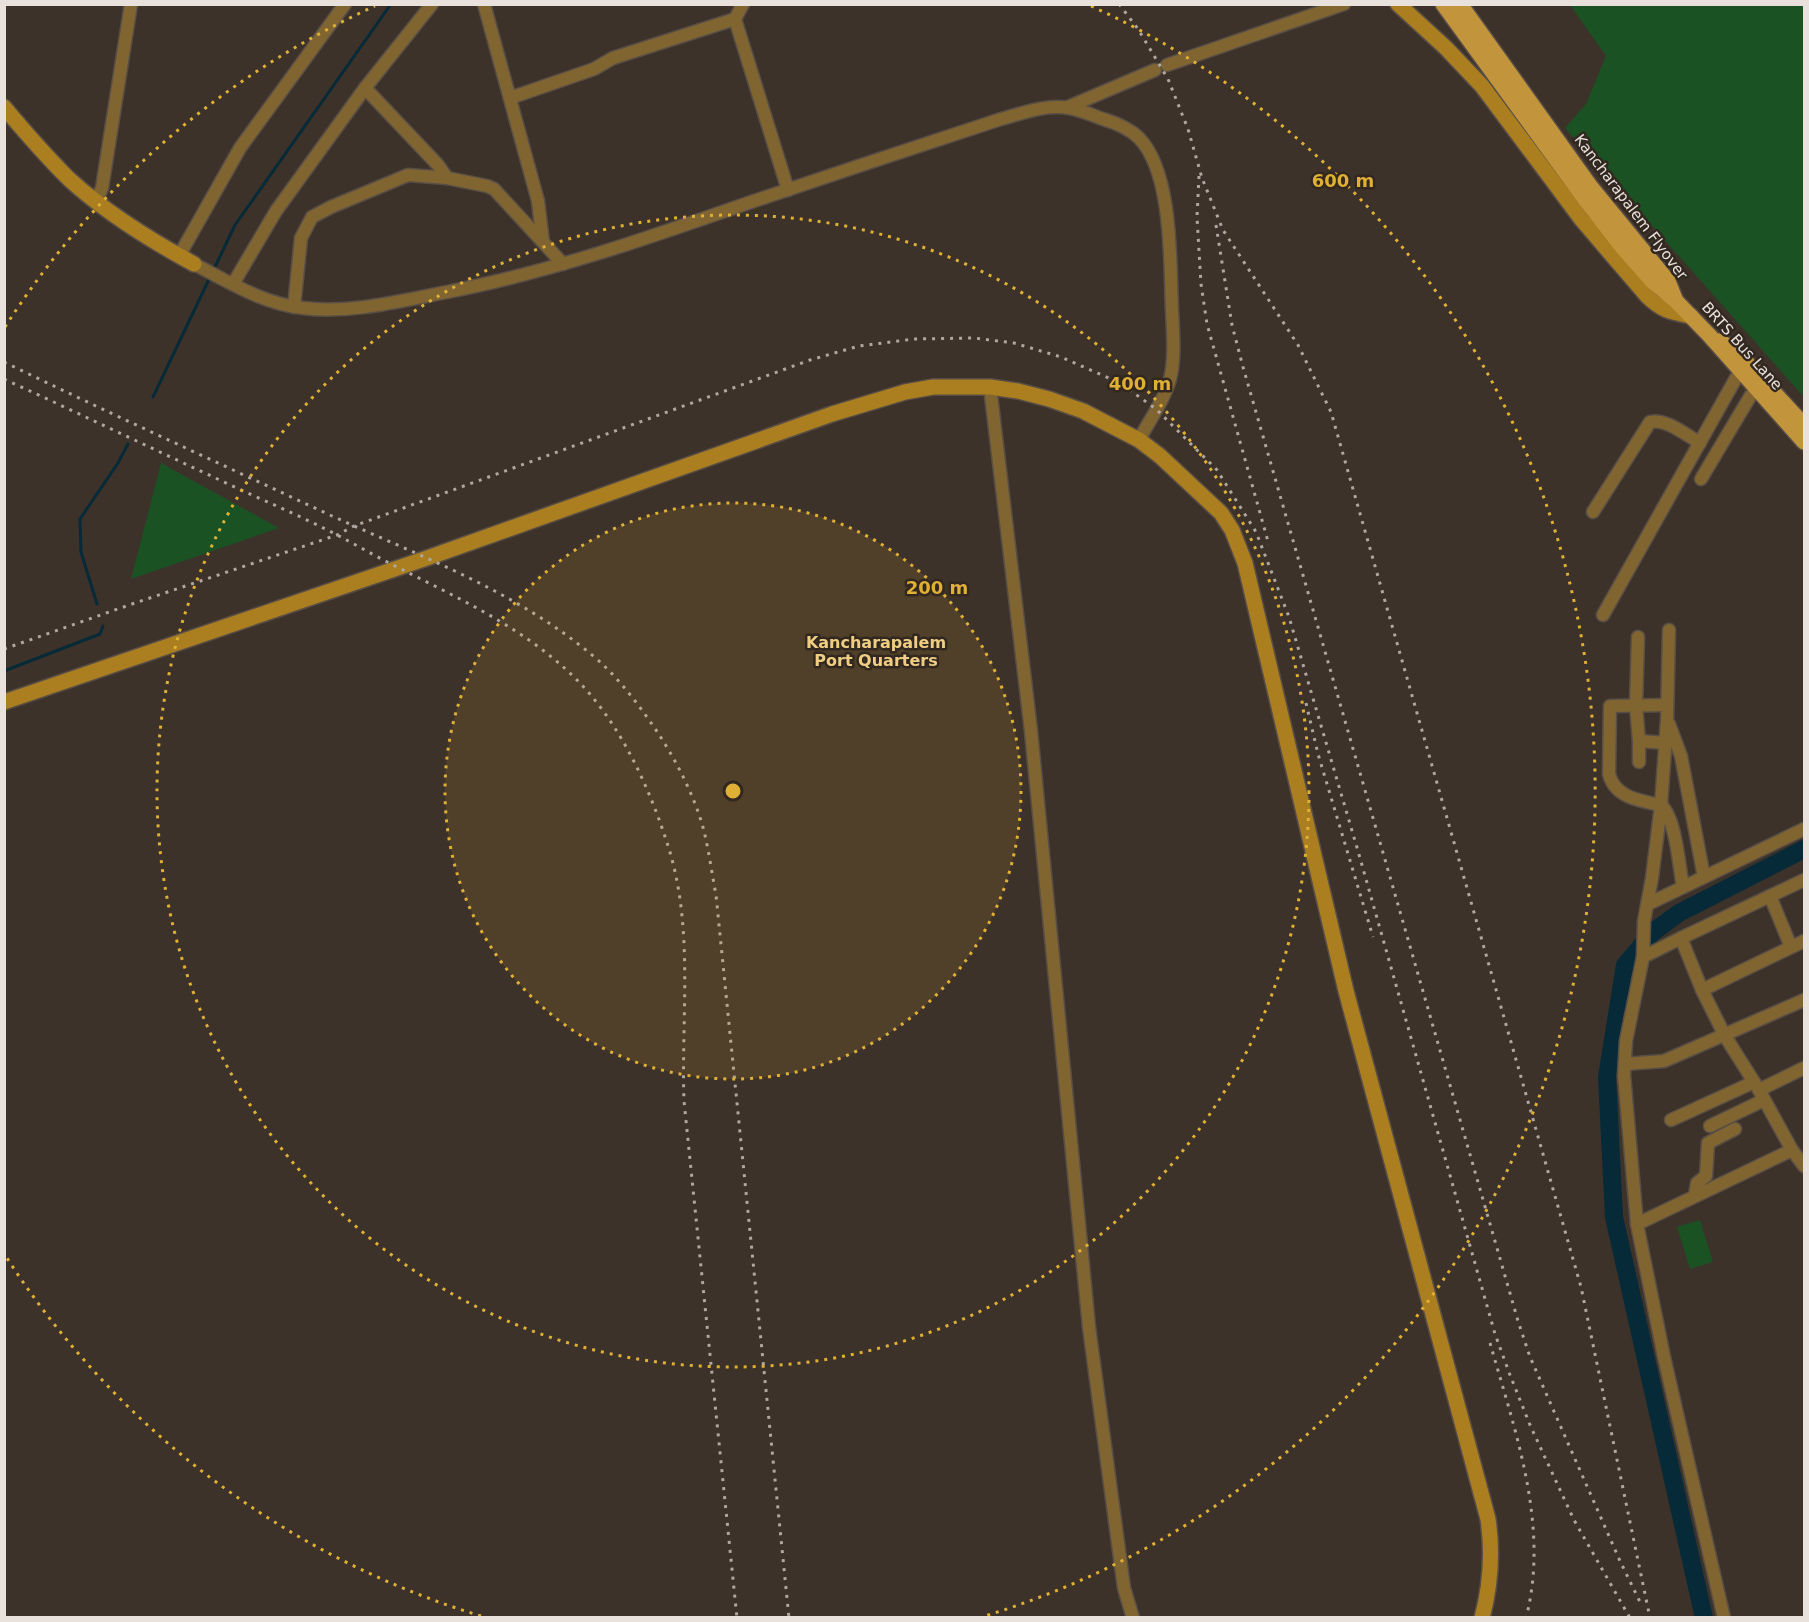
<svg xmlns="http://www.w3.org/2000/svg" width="1809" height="1622" viewBox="0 0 1809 1622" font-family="'DejaVu Sans',sans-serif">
	<rect width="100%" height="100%" fill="#3d322a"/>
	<g fill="#1a5223">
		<polygon points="1570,5 1804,5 1804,397 1565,128 1586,104 1606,56"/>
		<polygon points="161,463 279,528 131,579"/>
		<polygon points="1700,1220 1713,1262 1690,1269 1677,1227"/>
	</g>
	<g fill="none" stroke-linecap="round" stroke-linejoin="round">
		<g stroke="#062a37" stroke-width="3">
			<polyline points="214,269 235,225 391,4"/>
			<polyline points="153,397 211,275"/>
			<polyline points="97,604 81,552 80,519 118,463 128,444"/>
			<polyline points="4,671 100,634 103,626"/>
		</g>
		<polyline stroke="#062a37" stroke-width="18" points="1704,1618 1614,1217 1607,1077 1625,965 1653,932 1679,913 1804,849"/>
		<g stroke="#584e46" stroke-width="15">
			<g id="street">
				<polyline points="484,4 538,201 543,242"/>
				<polyline points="743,4 735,19 788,190"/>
				<polyline points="1167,65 1344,4"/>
				<polyline points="365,88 438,165 447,178"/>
				<polyline points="510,98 594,69 613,58 735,19"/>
				<polyline points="1068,107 1155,70"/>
				<polyline points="96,201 102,188 131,4"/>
				<polyline points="179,256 240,148 345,4"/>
				<path d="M194 264C229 282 263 304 303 308 350 314 400 301 447 292 551 272 651 237 751 202 834 174 918 146 1001 119 1023 113 1046 104 1069 108 1081 110 1092 115 1103 119 1116 123 1130 129 1139 138 1173 173 1170 264 1172 311 1173 332 1175 354 1171 375 1166 398 1150 419 1139 440"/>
				<polyline points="233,284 276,211 365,88 432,4"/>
				<polyline points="294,307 301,238 312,217 331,207 408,175 447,178 487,186 494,189 563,264"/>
				<polyline points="990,387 1031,731 1089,1327 1124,1588 1133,1618"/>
				<polyline points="1701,479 1751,395"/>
				<path d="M1593 512 1650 422C1666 418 1686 435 1700 443"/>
				<polyline points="1603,615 1736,378"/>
				<polyline points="1669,630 1667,720 1661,805 1652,878 1644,921 1643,957 1681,938 1702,990 1725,1036 1759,1090 1792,1150 1804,1166"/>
				<polyline points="1638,637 1636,706 1639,741 1639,762"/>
				<path d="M1667 705 1610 706 1609 774C1615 798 1641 801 1661 805 1676 818 1679 867 1683 887"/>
				<polyline points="1669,724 1681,756 1704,877"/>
				<polyline points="1639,741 1666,743"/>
				<polyline points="1770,896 1791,947"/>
				<polyline points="1648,904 1804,829"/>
				<polyline points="1681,938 1804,880"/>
				<polyline points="1643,957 1626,1041 1624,1075 1637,1224 1664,1357 1724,1618"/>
				<polyline points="1702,990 1804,941"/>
				<polyline points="1625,1064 1664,1061 1804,1000"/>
				<polyline points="1759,1090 1804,1068"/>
				<polyline points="1671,1120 1754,1082"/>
				<polyline points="1710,1126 1764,1100"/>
				<polyline points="1695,1196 1697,1183 1706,1176 1708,1143 1735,1129"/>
				<polyline points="1637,1224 1792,1150"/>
			</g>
		</g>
		<g stroke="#584e46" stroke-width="18">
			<g id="secondary">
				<path d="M1398 4 1446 48 1482 86 1582 220 1647 296C1662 311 1671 312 1691 316"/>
				<path d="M4 107C25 132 46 156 69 179 106 213 150 240 194 264"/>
				<path d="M4 702 427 558 832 414 905 392 933 387H990L1018 391 1049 399 1083 411 1139 440 1160 456 1221 513 1232 530 1245 563 1346 991 1488 1519C1493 1553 1491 1584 1482 1618"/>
			</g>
		</g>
		<g stroke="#584e46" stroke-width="18">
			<g id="primary">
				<polyline points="1443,4 1587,202 1622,247 1652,281 1676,301 1709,335 1804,442"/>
				<polyline points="1460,4 1591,187 1668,281 1676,301"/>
				<polyline points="1719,341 1735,350 1804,425"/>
			</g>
		</g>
		<use href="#street" stroke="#816531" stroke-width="12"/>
		<use href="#secondary" stroke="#ab7e1f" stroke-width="15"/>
		<use href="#primary" stroke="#c2953c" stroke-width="15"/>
		<g stroke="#afa7a1" stroke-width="3" stroke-dasharray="3 6" stroke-linecap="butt">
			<polyline points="1119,4 1138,29 1168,79 1188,129 1202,178 1223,230 1298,345 1331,412 1581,1287 1650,1618"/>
			<polyline points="1199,176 1197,217 1201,284 1207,324 1269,545"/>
			<polyline points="1216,225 1232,325 1243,367 1518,1321 1530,1357 1620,1561 1641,1604"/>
			<path d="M4 362C113 415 223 465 332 516 424 558 521 593 599 661 622 682 641 708 658 733 677 762 695 797 704 831 709 852 712 874 716 895L789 1618"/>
			<path d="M4 379C78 413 151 448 224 482 262 500 301 516 339 536 358 546 377 557 397 567 458 598 524 628 574 677 620 722 650 788 669 849 694 930 681 1018 684 1101L737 1618"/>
			<polyline points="4,649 132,604 337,535 354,526 810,360 859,346 914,339 974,338 1014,343 1061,357 1120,383 1156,409 1217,470 1256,532 1289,617 1358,851 1495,1334 1510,1375 1530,1425 1574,1520 1630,1618"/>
			<polyline points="1306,703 1318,754 1373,937"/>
			<path d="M1490 1343C1515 1431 1550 1526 1526 1618"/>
		</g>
	</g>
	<circle cx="733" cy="791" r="288" fill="#e0b034" fill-opacity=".12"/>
	<g fill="none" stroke="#e0b034" stroke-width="3" stroke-dasharray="3 6">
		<circle cx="733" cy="791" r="288"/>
		<circle cx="733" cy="791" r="576"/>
		<path d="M481 1616A863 863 0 0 1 5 1255M5 327A863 863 0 0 1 375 6M1091 6A863 863 0 0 1 985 1616"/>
	</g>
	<g text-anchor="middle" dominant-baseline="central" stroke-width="5" stroke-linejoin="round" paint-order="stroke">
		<g font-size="15" fill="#e8e1dc" stroke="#322820">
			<text transform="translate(1631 207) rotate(53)">Kancharapalem Flyover</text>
			<text transform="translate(1742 346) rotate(48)">BRTS Bus Lane</text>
		</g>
		<g font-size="16" font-weight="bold" fill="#efce84" stroke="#322820">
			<text x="876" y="642">Kancharapalem<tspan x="876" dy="18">Port Quarters</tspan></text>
		</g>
	</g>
	<circle cx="733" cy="791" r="9" fill="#e0b034" stroke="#322820" stroke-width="3"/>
	<g font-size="18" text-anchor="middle" font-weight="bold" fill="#e0b034" stroke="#322820" stroke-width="5" stroke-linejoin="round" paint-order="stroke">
		<text x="1343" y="187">600 m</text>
		<text x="1140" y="390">400 m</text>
		<text x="937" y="594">200 m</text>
	</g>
	<rect width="1809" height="1622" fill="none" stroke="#e8e1dc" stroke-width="12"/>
</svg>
